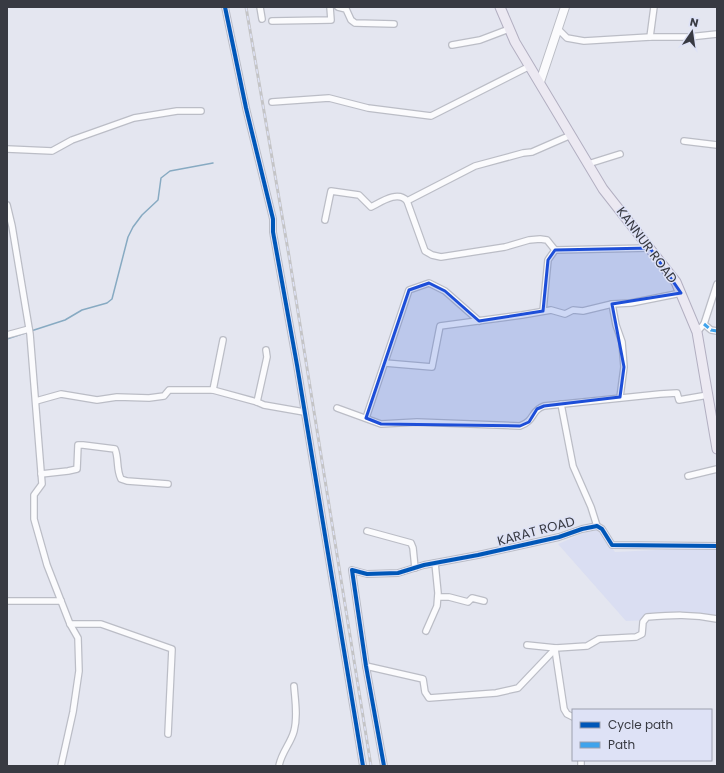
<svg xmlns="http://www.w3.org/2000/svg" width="724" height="773" viewBox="0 0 724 773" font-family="Poppins,sans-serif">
	<rect width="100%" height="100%" fill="#e4e6f0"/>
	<polygon fill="#dadef2" points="593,529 599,531 615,552 717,547 717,617 626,621 558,544"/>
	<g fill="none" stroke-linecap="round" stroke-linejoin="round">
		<g stroke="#87aac2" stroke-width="1.5">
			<polyline points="31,331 65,320 82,310 107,303 112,299 128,237 133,227 142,215 158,200 161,178 170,171 213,163"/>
			<polyline points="7,339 28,332"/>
		</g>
		<g stroke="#bbbdc6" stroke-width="8">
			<g id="street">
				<polyline points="225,7 246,108 273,219 273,232 297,365 363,766"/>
				<polyline points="260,7 262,19"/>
				<polyline points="338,7 346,9 351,20 355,23 394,24"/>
				<polyline points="272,21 331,20 330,7"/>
				<polyline points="558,29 567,38 584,41 650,37 689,37 717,34"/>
				<polyline points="650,37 654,7"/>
				<polyline points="452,45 480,40 509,29"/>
				<polyline points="272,102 329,98 368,108 431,116 530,66"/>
				<polyline points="684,141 717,145"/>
				<polyline points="7,149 52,151 72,140 134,118 177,111 201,111"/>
				<polyline points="588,164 620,154"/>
				<polyline points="407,201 475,166 523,153 532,152 571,135"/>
				<polyline points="7,205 12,226 30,334 42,484 34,495 34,519 47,565 70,624 78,638 79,671 73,712 61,766"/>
				<path d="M325 220 331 191 359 195 371 207C381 202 398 190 407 201L425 251 432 255 441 257 505 247 529 240 540 239 547 240 555 250"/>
				<polyline points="612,304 616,325 622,342 624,367 620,397"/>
				<polyline points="543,311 548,260 555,250 650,248"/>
				<polyline points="704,324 711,330 717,331"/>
				<polyline points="697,332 704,324 717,284"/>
				<polyline points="7,335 29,329"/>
				<polyline points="385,363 432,367 440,326 522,315 551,310 565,314 573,310 583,311 612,304 631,303 681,293"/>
				<polyline points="213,390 223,340"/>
				<polyline points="36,401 61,394 97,400 117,397 149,398 164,396 169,390 213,390 257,402 267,357 266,350"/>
				<polyline points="257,402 264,405 304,412"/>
				<polyline points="561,404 573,466 591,507 597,526"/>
				<path d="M337 408 381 424 417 422 520 426C536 420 530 411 544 406L660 394 677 393 679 400 708 395"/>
				<polyline points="366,418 409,290 429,283 445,291 479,321"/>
				<path d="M41 474 68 471 77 469 78 445H83L115 449C119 459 116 469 121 479L127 481 168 484"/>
				<polyline points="688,476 717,469"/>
				<polyline points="367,531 411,543 413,548 415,568"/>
				<polyline points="438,597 449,597 468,602 472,598 484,601"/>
				<polyline points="7,601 61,601"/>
				<polyline points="70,624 101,624 172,649 168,734"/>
				<polyline points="426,631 437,606 438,593 435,563"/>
				<polyline points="527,645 556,648"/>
				<polyline points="555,649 564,709 567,714 573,717"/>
				<path d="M366 666 423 679 425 692 429 698 496 693 518 688 556 648 587 646 599 639 636 637 642 634 643 622 647 617C672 615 692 614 717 619"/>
				<path d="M279 766C281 753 291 743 294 731 298 716 295 700 294 686"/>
				<polyline points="384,766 366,666 352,570 367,574 398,573 424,565 478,555 559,537 582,529 597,526 602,529 612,545 717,546"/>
				<polyline points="581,766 581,760"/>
			</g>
		</g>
		<g stroke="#bbbdc6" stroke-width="10">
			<polyline id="secondary" points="540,82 565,7"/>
		</g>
		<g stroke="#b2afc1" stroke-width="11">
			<polyline id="primary" points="500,7 515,42 603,189 676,282 697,332 717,449"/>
		</g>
		<use href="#street" stroke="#fbfbfd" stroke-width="5.5"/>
		<use href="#secondary" stroke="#fbfbfd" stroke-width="8"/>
		<use href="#primary" stroke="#ece9f2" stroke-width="9"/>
		<g stroke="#c4c4c6" stroke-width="3">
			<polyline id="rail" points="246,7 289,256 371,766"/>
		</g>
		<use href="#rail" stroke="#dee2f6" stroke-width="1.5" stroke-dasharray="4.5" stroke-linecap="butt"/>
		<polyline stroke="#3fa3ec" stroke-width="3" stroke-dasharray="6 3" stroke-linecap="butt" points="704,324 711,330 717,331"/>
		<g stroke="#dee2f6" stroke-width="6">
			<g id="cycleway">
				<polyline points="225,7 246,108 273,219 273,232 297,365 363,766"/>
				<polyline points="384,766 366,666 352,570 367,574 398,573 424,565 478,555 559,537 582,529 597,526 602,529 612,545 717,546"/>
			</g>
		</g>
		<use href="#cycleway" stroke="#0057b8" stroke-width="4"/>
	</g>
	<path fill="#1d4ed8" fill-opacity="0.2" stroke="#1d4ed8" stroke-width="3" stroke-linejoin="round" d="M650 248 681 293 612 304 624 367 620 397 544 406 537 409 529 422 520 426 381 424 366 418 409 290 429 283 445 291 479 321 543 311 548 260 555 250Z"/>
	<g text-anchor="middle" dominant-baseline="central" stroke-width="3" stroke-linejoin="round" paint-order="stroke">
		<g font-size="13" fill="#383a42" stroke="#dee2f6">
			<text transform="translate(647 245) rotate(53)">KANNUR ROAD</text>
			<text transform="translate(536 531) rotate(-15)">KARAT ROAD</text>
		</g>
	</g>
	<rect width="724" height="773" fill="none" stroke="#383a42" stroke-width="16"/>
	<rect x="572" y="709" width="140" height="52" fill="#dee2f6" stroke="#9c9fae"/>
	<rect x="580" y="722" width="20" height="6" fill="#0057b8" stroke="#9c9fae"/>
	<text x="608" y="729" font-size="12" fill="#383a42">Cycle path</text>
	<rect x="580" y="742" width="20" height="6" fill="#3fa3ec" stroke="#9c9fae"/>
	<text x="608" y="749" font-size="12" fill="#383a42">Path</text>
	<g transform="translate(692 32) rotate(13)" stroke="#dee2f6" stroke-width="3" paint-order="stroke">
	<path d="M0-3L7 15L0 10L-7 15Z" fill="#383a42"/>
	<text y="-6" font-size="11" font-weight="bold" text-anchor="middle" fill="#383a42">N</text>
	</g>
</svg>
